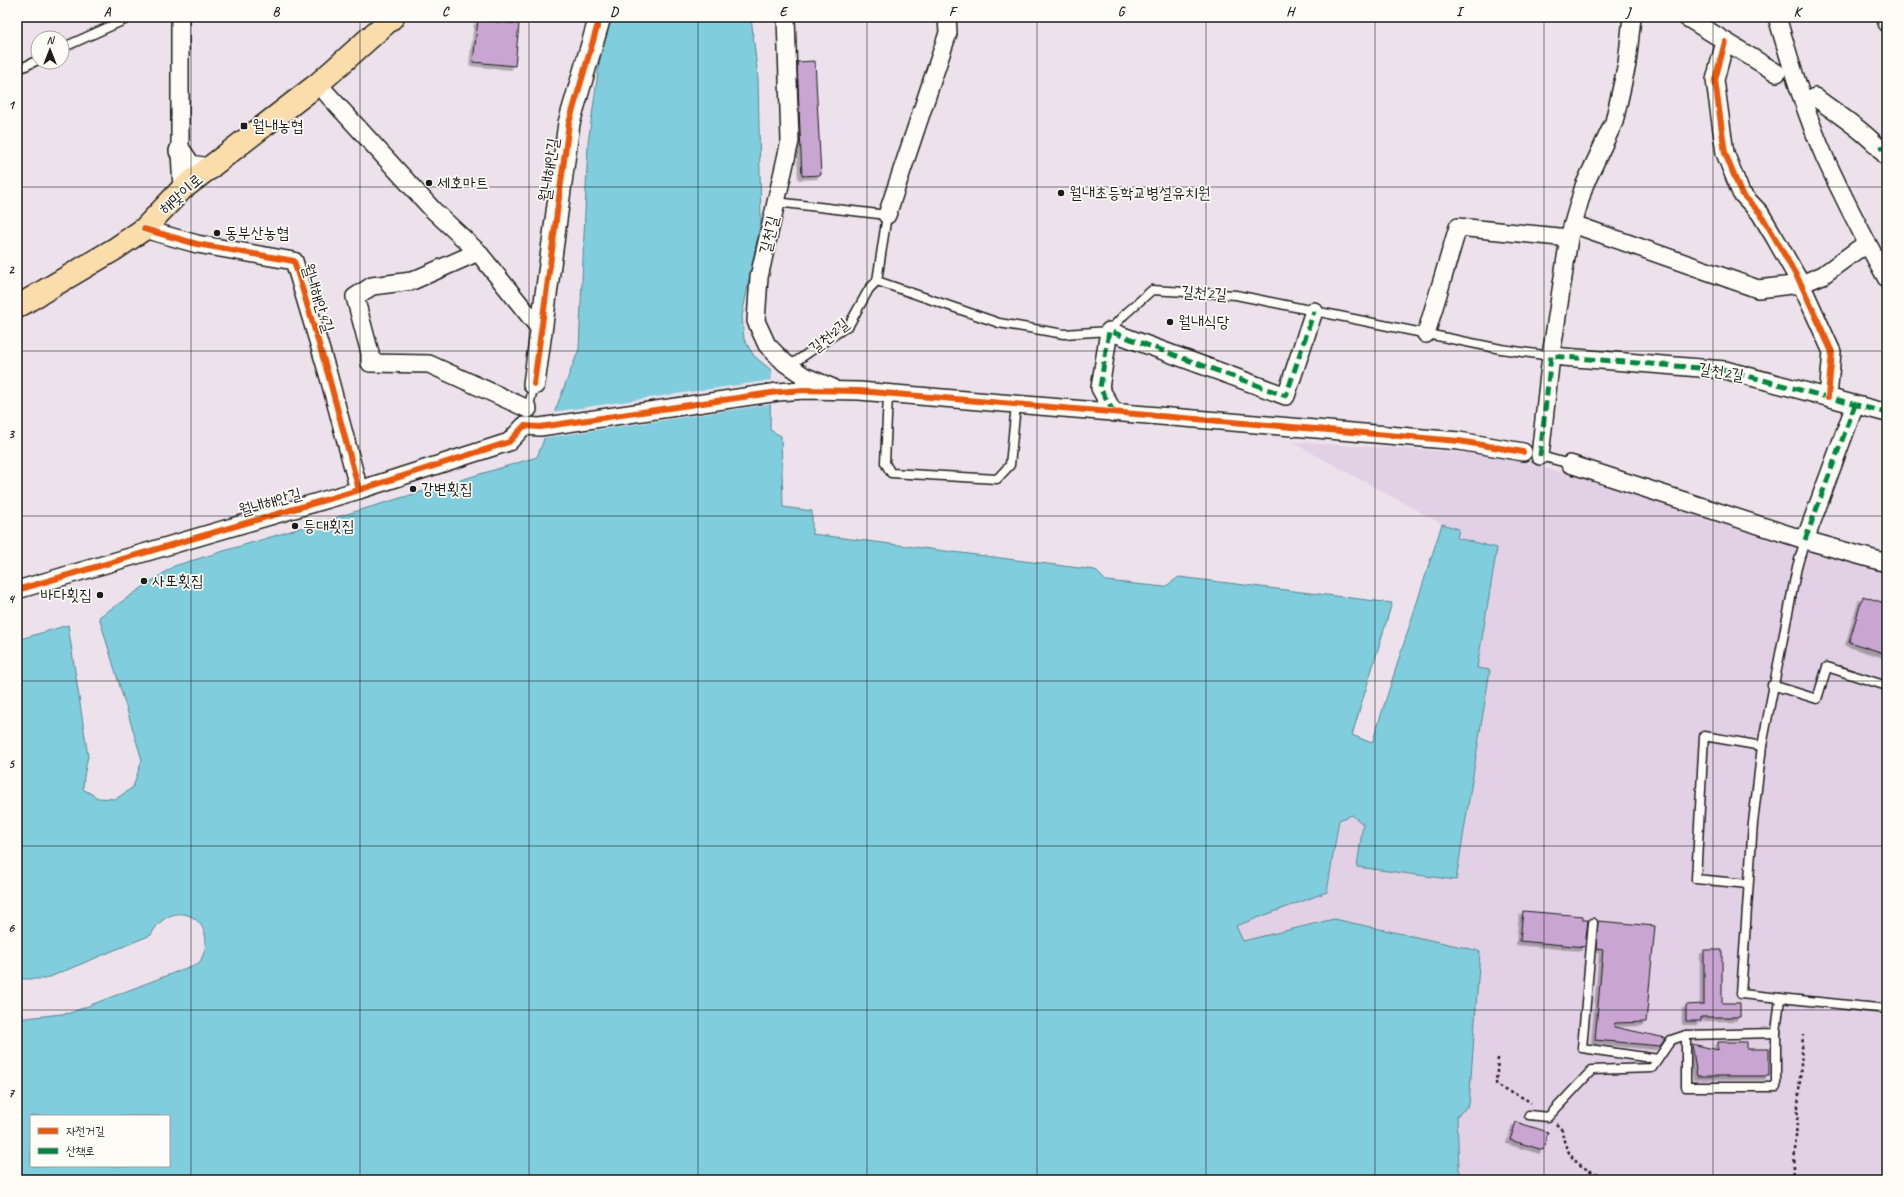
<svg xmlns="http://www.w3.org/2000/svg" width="1904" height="1197" viewBox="0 0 1904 1197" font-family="Caveat,'Poor Story',sans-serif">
	<defs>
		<filter id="shadow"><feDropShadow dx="-3.5" dy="3.5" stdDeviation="0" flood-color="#0004"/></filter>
	</defs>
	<rect width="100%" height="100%" fill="#ede2ec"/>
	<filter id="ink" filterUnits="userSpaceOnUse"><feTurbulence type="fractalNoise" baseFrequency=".025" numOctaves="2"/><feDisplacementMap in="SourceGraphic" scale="8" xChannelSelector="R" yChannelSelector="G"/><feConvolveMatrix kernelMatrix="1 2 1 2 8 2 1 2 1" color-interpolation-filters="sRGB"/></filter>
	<g filter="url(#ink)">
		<polygon fill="#e2d0e4" points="1292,442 1503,455 1887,570 1887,1180 1464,1180 1459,1170 1457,1115 1334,919 1243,941 1236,926 1327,892 1340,820 1352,815 1363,824 1456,880 1490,671 1477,668 1497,548 1457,538 1459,529 1442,524"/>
		<path fill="#80cdde" stroke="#588690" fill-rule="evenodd" d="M606 17H751L758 78 761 220 742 316 744 339 754 356 771 370 770 430 781 436 783 507 812 511V534L1095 570 1106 581 1165 587 1179 577 1392 603 1352 735 1372 743 1442 524 1459 529 1457 538 1497 548 1477 668 1490 670 1456 880 1357 867 1363 824 1352 815 1339 820 1327 892 1236 926 1243 941 1334 919 1480 951 1469 1105 1457 1116 1459 1170 1464 1180H17V1019L70 1013 199 963C224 923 174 891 151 935L45 979H17V640L68 625 88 756 84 776 83 789 98 798 116 799 133 787 142 760 99 617 174 566 537 457 579 349 588 143ZM31 1116H169V1166H31Z"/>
		<polygon fill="#ede2ec" points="773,380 772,404 543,438 553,412"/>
		<g fill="#c8a6d1" stroke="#1c1c1c" filter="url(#shadow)">
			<polygon points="478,20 519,24 515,66 473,62"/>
			<polygon points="815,61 821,175 802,176 797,62"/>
			<polygon points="1863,596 1887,604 1887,654 1849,642"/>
			<polygon points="1523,911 1583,916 1583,920 1588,920 1585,947 1520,941"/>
			<polygon points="1598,921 1655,926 1646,1022 1615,1023 1614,1027 1666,1038 1660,1046 1595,1040 1603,949 1596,948"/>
			<polygon points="1704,950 1722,950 1722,1003 1740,1003 1740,1017 1701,1017 1701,1021 1686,1021 1686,1005 1704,1004"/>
			<polygon points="1718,1042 1747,1042 1747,1049 1769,1049 1769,1076 1697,1076 1692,1044 1718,1050"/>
			<polygon points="1516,1122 1548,1132 1543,1150 1510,1140"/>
		</g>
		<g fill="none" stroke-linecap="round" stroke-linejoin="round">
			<g stroke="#1c1c1c" stroke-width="11">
				<g id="service">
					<polyline points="62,48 131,17"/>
					<polyline points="17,70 38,60"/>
					<polyline points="776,202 887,215 877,281 869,289 849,325 789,366"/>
					<polyline points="877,281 999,323 1064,334 1109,331 1124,315 1152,290 1236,295 1501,349 1551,356"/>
					<polyline points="888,394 885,463 891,473 997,479 1010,465 1016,405"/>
					<polyline points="528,410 534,384"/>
					<polyline points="1537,455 1570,464"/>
					<polyline points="1805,540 1797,567 1762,746 1753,823 1741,994 1887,1009"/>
					<polyline points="1772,685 1817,699 1827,667 1887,686"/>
					<polyline points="1748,884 1696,879 1704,736 1762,746"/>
					<polyline points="1593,923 1582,1048 1658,1059"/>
					<polyline points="1686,1035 1686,1087 1776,1087 1776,1033"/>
					<polyline points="1529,1115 1548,1117 1592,1070 1652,1068 1671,1040 1686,1035 1776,1033 1780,998"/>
				</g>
			</g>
			<g stroke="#1c1c1c" stroke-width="20">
				<g id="minor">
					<polyline points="180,17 180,151 182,189"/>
					<polyline points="786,17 790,141 759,277 756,321 767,345 785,363 804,376 831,387"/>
					<polyline points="1686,17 1777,73"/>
					<path d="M1777 17C1791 64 1805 113 1825 158 1844 199 1865 240 1887 279"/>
					<polyline points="1886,17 1887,23"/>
					<polyline points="1725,42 1715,80 1725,153 1741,193 1760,213 1775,238 1801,284 1832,352 1828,397"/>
					<polyline points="318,84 433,210 478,252 540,329"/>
					<path d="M1815 97C1840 116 1868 133 1887 157"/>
					<polyline points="887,215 948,33 947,17"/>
					<polyline points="1573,224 1758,289 1801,284 1823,275 1857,250 1868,246"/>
					<polyline points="144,229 197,244 294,261 328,374 359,490"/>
					<polyline points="1570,234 1584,186 1614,122 1627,64 1632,17"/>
					<polyline points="478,252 412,281 372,286 355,297 370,353 370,363 429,364 528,409"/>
					<polyline points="1426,334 1458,227 1569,238 1551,356"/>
					<polyline points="1114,413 1100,388 1109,331 1286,396 1314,311"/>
					<polyline points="1540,456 1551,356 1725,370 1887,413"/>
					<polyline points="1570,464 1805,540 1887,563"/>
					<polyline points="1805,540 1855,405"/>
					<polyline points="17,590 359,490 509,442 524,426 540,427 778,392 804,390 859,391 1459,441 1523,452"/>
				</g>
			</g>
			<g stroke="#1c1c1c" stroke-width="24">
				<g id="tertiary">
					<polyline points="180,151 190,166 210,169"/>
					<polyline points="534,384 569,123 600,17"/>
				</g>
			</g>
			<g stroke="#1c1c1c" stroke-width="25">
				<polyline id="primary" points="17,307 115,249 144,229 182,189 318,84 393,17"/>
			</g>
			<g stroke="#1c1c1c" stroke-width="2.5" stroke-dasharray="3 3" stroke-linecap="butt">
				<path d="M1498 1058 1496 1085C1507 1093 1520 1094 1531 1103"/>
				<path d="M1556 1124 1562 1130C1566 1166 1592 1175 1624 1180"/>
				<polyline points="1793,1180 1803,1035"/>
			</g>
			<use href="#service" stroke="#fdfcf7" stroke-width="8"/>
			<use href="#minor" stroke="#fdfcf7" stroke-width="17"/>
			<use href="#tertiary" stroke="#fdfcf7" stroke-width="21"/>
			<use href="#primary" stroke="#faddab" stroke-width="22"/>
			<g stroke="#00873e" stroke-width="5" stroke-dasharray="10 5" stroke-linecap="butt">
				<polyline points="1880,148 1887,147"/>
				<polyline points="1114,413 1100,388 1109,331 1286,396 1314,311"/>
				<polyline points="1540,456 1551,356 1725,370 1887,413"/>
				<polyline points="1805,540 1855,405"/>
			</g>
			<g stroke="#fdfcf7" stroke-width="8">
				<g id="cycleway">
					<polyline points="1725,42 1715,80 1725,153 1741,193 1760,213 1775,238 1801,284 1832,352 1828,397"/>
					<polyline points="144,229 197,244 294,261 328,374 359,490"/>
					<polyline points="534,384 569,123 600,17"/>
					<polyline points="17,590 359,490 509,442 524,426 540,427 778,392 804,390 859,391 1459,441 1523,452"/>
				</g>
			</g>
			<use href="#cycleway" stroke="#e8590c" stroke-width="6"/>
		</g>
	</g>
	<path fill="none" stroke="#1c1c1c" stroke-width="1" stroke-opacity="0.55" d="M191 17V1180M360 17V1180M529 17V1180M698 17V1180M867 17V1180M1037 17V1180M1206 17V1180M1375 17V1180M1544 17V1180M1713 17V1180M17 187H1887M17 351H1887M17 516H1887M17 681H1887M17 846H1887M17 1010H1887"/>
	<g fill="#1c1c1c" stroke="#fdfcf7" stroke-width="1.5">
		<rect x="240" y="122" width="8" height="8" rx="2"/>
		<circle cx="429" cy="183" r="4"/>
		<circle cx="1061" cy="193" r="4"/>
		<circle cx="217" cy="233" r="4"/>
		<circle cx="1170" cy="322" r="4"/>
		<circle cx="413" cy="489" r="4"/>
		<circle cx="295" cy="526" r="4"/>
		<circle cx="144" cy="581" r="4"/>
		<circle cx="100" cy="595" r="4"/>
	</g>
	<g text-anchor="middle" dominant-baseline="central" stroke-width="3.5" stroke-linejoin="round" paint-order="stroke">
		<g font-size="16" fill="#1c1c1c" stroke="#fdfcf7" text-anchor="start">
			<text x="252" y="126">월내농협</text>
			<text x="437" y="183">세호마트</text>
			<text x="1069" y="193">월내초등학교병설유치원</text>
			<text x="225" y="233">동부산농협</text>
			<text x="1178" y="322">월내식당</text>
			<text x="421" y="489">강변횟집</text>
			<text x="303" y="526">등대횟집</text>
			<text x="152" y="581">사또횟집</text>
			<text x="92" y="595" text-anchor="end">바다횟집</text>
		</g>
		<g font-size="16" fill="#1c1c1c" stroke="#fdfcf7">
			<text transform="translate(549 170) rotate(-82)">월내해안길</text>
			<text transform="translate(181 194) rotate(-41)">해맞이로</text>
			<text transform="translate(769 235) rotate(-77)">길천길</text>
			<text transform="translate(1204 293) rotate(4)">길천2길</text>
			<text transform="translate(318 298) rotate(72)">월내해안4길</text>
			<text transform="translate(829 336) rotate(-39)">길천2길</text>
			<text transform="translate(1721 372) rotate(9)">길천2길</text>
			<text transform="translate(270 502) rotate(-16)">월내해안길</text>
		</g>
	</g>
	<rect width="1904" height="1197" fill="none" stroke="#fdfcf7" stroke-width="44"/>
	<rect x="30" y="1115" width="140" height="52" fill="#fdfcf7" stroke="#a3a29f"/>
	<rect x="38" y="1128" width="20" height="6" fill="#e8590c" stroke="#a3a29f"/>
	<text x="66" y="1135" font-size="12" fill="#1c1c1c">자전거길</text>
	<rect x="38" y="1148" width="20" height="6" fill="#00873e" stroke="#a3a29f"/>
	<text x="66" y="1155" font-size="12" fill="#1c1c1c">산책로</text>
	<g transform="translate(50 50)"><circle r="19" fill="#fdfcf7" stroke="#a3a29f"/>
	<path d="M0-3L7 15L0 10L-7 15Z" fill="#1c1c1c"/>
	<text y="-6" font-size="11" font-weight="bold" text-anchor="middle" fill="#1c1c1c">N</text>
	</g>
	<rect x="22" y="22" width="1860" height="1153" fill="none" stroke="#1c1c1c" stroke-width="1.5"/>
	<g font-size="13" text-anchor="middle" font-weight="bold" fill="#1c1c1c">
		<text x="107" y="16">A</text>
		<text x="276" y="16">B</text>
		<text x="445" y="16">C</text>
		<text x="614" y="16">D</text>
		<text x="783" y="16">E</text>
		<text x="952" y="16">F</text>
		<text x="1121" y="16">G</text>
		<text x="1290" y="16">H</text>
		<text x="1459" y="16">I</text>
		<text x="1628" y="16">J</text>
		<text x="1797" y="16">K</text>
		<text x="11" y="109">1</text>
		<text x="11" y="274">2</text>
		<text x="11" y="438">3</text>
		<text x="11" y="603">4</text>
		<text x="11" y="768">5</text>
		<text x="11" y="932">6</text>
		<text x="11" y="1097">7</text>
	</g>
</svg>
